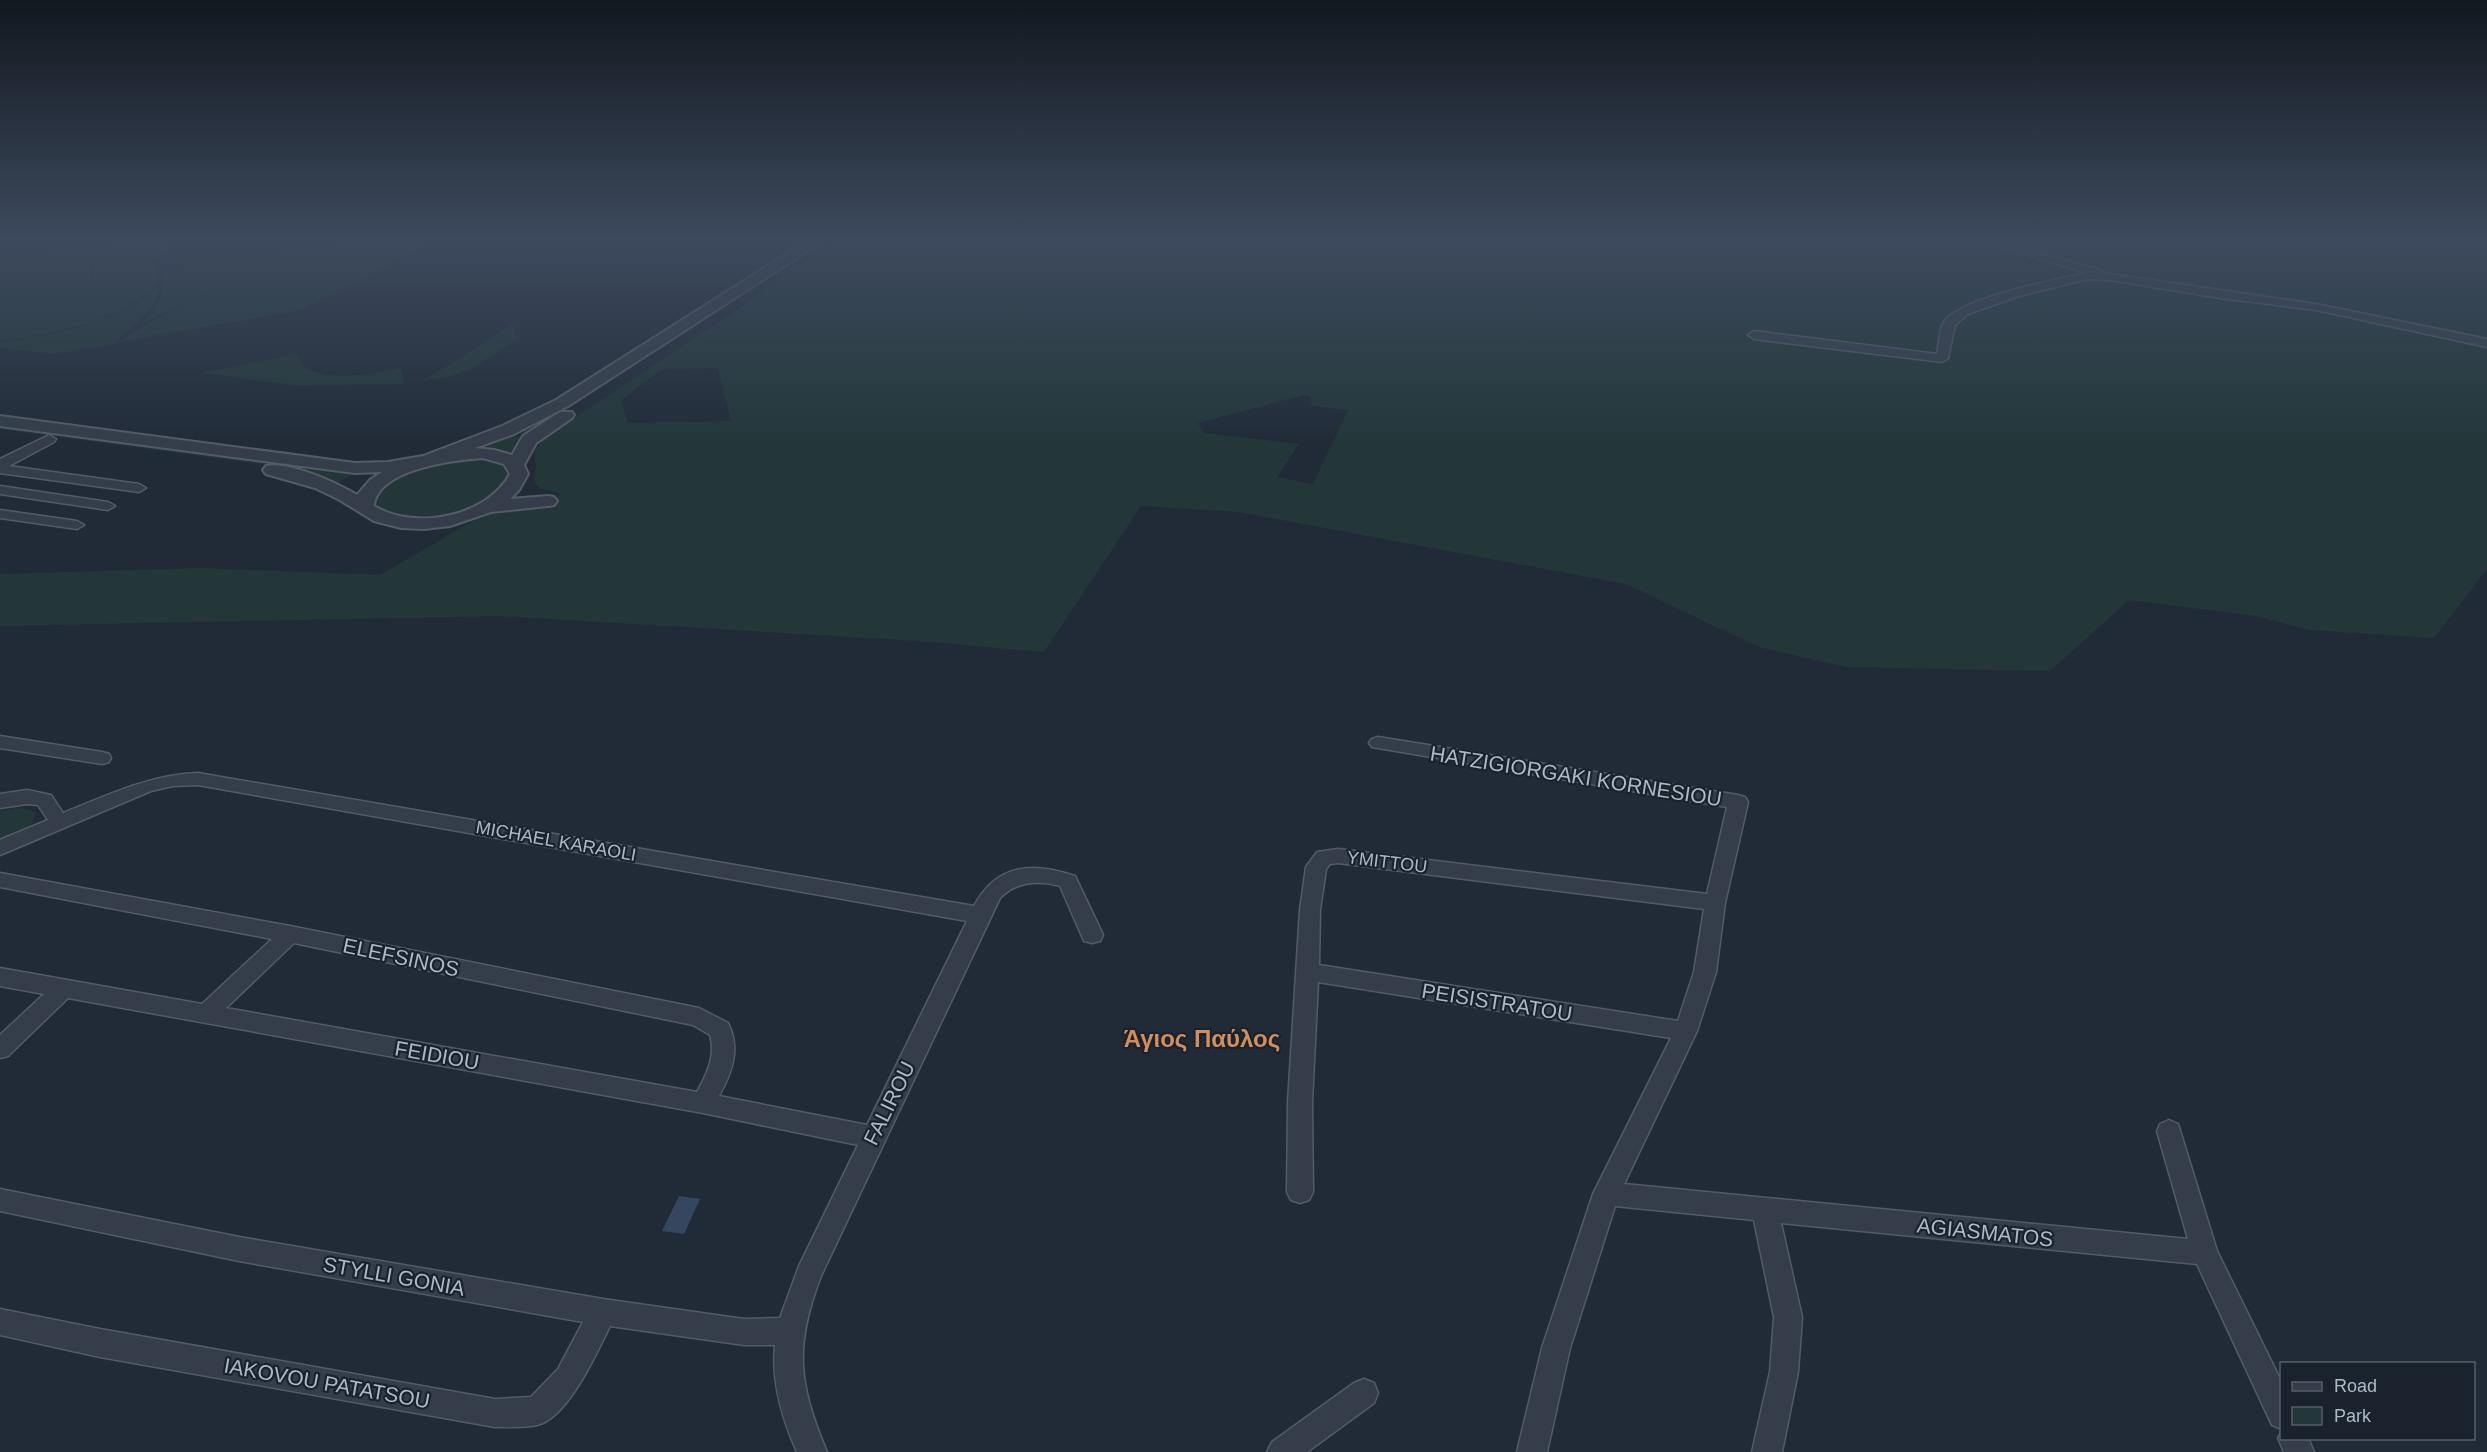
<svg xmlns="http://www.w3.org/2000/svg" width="2487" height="1452" viewBox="0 0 2487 1452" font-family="Arial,sans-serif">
	<rect width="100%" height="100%" fill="#212b38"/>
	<g fill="#233739" fill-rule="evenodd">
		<path d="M131 241H177L163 252 156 263 157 283C127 322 46 335 0 341V300L39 293 0 299V262L93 247 96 248 87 285 119 280 92 283 99 247Z"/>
		<path d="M352 241H434L301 310 119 342C180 301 280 253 352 241Z"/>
		<polygon points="819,241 824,241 529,434 517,431"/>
		<path d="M834 241H2487V569L2434 638 2310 630 2256 616 2129 600 2050 671 1846 667 1759 647 1626 584 1239 512 1141 506 1044 652 918 641 498 616 0 626V574L200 568 380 575 473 521 495 512 529 506 549 508 561 493 541 489 534 482 536 466 534 452 546 437 738 309ZM718 368 731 421 628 423 621 400 662 369ZM1304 395 1310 396 1312 406 1348 410 1313 484 1277 477 1299 444 1204 433 1198 423Z"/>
		<path d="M314 248 208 290 141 325C154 310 167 294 161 273Z"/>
		<path d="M156 288H159L155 302 143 317 113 344 53 354 0 348V342C48 336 121 323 156 288Z"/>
		<polygon points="512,325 518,339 470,370 448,377 423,381"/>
		<path d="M298 354 302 366C330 383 371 374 401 368L404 384 293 385 201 373Z"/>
		<polygon points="0,425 354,473 338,483 311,474 274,466 0,429"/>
		<polygon points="508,435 524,437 512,452 482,447"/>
		<path d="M478 458 502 464 509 476C505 482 501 491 496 495 474 514 398 532 378 507 373 466 452 461 478 458Z"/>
		<path d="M24 808 35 812C34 831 15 837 0 844V811Z"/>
	</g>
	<polygon fill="#35475f" points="679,1196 700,1199 684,1234 662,1231"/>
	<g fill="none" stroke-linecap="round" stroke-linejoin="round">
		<g stroke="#525b66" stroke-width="3">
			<g id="minor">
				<path d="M1983 241H1999L2102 271 2103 273 2316 304 2487 339V347L2316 310 2220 298 2110 280 2088 279 2019 296 1968 314 1955 325 1948 358 1942 362 1754 339 1748 335 1754 331 1937 354C1939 345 1939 330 1944 322 1962 297 2055 280 2086 273Z"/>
				<polygon points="49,435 56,439 54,442 9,466 139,484 146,488 139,492 0,473 0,459"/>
				<polygon points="0,486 108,502 115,506 108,510 0,494"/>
				<polygon points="0,510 77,521 84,525 77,529 0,518"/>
				<polygon points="0,736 102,752 109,754 111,758 109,762 102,764 0,748"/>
				<path d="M1378 737 1738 795 1745 797 1748 802 1725 903 1716 972 1697 1031 1624 1184 2188 1239 2157 1131 2160 1124 2169 1120 2178 1124 2217 1251 2282 1383V1429L2272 1425 2197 1264 1781 1223 1802 1317 1798 1372 1782 1452H1752L1770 1372 1774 1317 1754 1220 1615 1206 1570 1348 1547 1452H1517L1542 1348 1593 1194 1671 1038 1318 982 1312 1102 1313 1192 1309 1200 1300 1203 1291 1200 1287 1192 1288 1102 1300 910 1306 867 1317 852 1338 849 1707 894 1727 807 1372 747 1369 743 1372 739ZM1338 863 1704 909 1694 972 1678 1021 1319 965 1320 910 1326 869 1330 864Z"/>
				<path d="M198 773 974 906C997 863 1033 862 1075 876L1103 935 1100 941 1092 943 1084 941 1060 886C1038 880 1017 881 1000 898L821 1276C794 1346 798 1383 827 1452H797C782 1418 771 1382 775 1345H744L610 1326C597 1352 568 1418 537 1425 524 1428 508 1427 495 1427L100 1357 0 1335V1309L100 1329 495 1399 531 1397 558 1369 583 1322 239 1261 0 1211V1189L239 1237 603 1299 744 1319 780 1318 799 1266 858 1145 703 1113 68 998 8 1056 0 1058V1035L44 994 0 986V968L202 1004 272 939 0 887V873L290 926 699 1008 728 1023C741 1049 732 1072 719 1096L867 1125 967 921 198 785 173 786 151 791 0 855V840L48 820 38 805 27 804 0 808V794L27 790 51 795 63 813C108 795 149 775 198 773ZM294 943 693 1025 710 1035C716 1056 707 1074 697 1092L226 1008Z"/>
				<polygon points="1364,1379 1374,1383 1378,1393 1374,1403 1307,1452 1267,1452 1272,1442 1354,1383"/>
				<polygon points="2282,1431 2282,1438 2308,1438 2314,1452 2284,1452 2278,1438"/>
			</g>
		</g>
		<g stroke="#525b66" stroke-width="4">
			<path id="tertiary" d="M807 241H823L568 406 514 434 475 448 494 450 512 455 523 436 560 412H572L574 415 572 418 536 443 524 465 528 474 519 490 510 499 548 496 554 497 557 501 554 505 548 506 491 512 450 526 424 529 401 528 374 521 338 499 315 488 266 474 263 470 266 466C289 461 337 483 357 495L370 480 382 472 355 473 0 426V416L355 463 388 462 423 456 502 426 556 400ZM483 458 504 464 510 474C487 517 415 531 374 506 377 469 454 460 483 458Z"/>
		</g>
		<use href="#minor" fill="#343d49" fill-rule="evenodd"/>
		<use href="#tertiary" fill="#343d49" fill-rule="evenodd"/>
	</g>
	<linearGradient id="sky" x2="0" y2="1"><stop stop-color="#12181f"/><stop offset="0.54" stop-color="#3d4a5e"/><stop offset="1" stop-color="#3d4a5e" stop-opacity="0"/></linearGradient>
	<rect width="2487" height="444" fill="url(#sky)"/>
	<g text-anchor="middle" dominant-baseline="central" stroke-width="4.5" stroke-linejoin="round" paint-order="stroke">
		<g font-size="18" fill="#afb8c5" stroke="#1a222d">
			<text transform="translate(556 841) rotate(10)">MICHAEL KARAOLI</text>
			<text transform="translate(1387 862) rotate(7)">YMITTOU</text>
		</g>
		<g font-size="21" fill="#afb8c5" stroke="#1a222d">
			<text transform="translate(1576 776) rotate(9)">HATZIGIORGAKI KORNESIOU</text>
			<text transform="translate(401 957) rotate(12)">ELEFSINOS</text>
			<text transform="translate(1497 1002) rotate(9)">PEISISTRATOU</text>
			<text transform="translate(437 1055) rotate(10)">FEIDIOU</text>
			<text transform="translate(889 1103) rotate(-64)">FALIROU</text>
			<text transform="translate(1985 1232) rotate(6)">AGIASMATOS</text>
			<text transform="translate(394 1276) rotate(10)">STYLLI GONIA</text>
			<text transform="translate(327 1383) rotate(10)">IAKOVOU PATATSOU</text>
		</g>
		<g font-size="24" font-weight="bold" fill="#d28e5d" stroke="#1a222d">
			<text x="1202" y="1038">Άγιος Παύλος</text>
		</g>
	</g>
	<rect x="2280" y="1362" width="195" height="78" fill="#1a222d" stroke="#565e6a" stroke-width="1.5"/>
	<rect x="2292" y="1382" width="30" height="9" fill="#343d49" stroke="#565e6a" stroke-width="1.5"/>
	<text x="2334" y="1392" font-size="18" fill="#afb8c5">Road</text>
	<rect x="2292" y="1407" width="30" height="18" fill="#233739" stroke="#565e6a" stroke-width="1.5"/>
	<text x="2334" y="1422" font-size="18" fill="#afb8c5">Park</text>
</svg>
